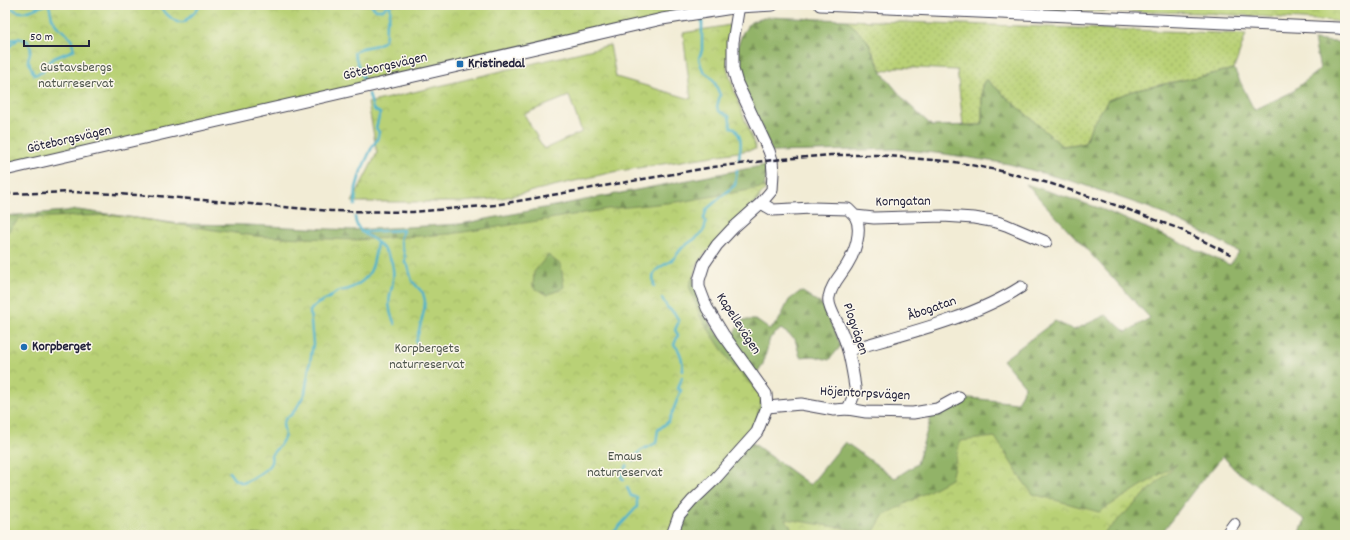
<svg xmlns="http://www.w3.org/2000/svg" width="1350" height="540" viewBox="0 0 1350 540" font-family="Dekko,sans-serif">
	<defs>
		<pattern id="grass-dots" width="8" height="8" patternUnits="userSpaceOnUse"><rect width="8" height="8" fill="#b9d176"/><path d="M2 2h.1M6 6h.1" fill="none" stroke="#9fb367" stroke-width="1.8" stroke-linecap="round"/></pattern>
		<pattern id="forest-firs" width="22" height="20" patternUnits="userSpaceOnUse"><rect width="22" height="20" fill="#92b367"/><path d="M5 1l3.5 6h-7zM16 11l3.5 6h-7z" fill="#779156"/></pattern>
		<pattern id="park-crowns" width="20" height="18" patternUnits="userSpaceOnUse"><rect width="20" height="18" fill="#b9d176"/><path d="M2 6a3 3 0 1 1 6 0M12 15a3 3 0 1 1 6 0" fill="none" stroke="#9fb367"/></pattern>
	</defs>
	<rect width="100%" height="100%" fill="#fbf7ec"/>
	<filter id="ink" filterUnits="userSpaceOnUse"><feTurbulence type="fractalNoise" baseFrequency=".025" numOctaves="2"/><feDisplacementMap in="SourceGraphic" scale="8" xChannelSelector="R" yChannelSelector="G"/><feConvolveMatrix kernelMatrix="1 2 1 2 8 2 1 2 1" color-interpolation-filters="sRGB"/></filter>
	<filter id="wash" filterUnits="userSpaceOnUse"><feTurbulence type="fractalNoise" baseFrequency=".012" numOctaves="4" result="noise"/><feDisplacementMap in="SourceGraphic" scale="16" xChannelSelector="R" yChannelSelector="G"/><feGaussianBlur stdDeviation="0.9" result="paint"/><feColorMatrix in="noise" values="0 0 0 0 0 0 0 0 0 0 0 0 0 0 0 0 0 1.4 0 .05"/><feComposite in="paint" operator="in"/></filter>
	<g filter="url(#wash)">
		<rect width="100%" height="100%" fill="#f2ecd5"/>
		<polygon fill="url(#grass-dots)" stroke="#6e7a58" points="847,20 1246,34 1234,69 1132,91 1092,125 1085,143 1062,146 986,79 982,85 982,125 963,125 957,70 896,67 882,72 867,40"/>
		<path fill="url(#forest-firs)" stroke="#5a6a51" d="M767 17 847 20 867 40 882 73 906 102 932 126 982 125V85L986 79 1062 146 1085 143 1092 125 1108 100 1132 91 1234 69 1254 110 1290 93 1320 69 1314 40 1345 43V535H1299L1305 520 1234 469 1223 456 1194 490 1160 535H5V216L78 210 180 224 246 225 352 230 461 224 766 165C767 180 765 187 758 200L704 255 695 269 694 282 697 292 711 325 723 340 729 341 742 320H756L769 329 778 322 789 300 801 291 823 305 841 346 829 360 814 356 800 357 795 339 781 329 770 338 763 364 751 381 763 396 761 415 746 438 810 485 845 442 895 478 917 464 931 417 970 398 1017 403 1025 386 1003 360 1055 321 1074 330 1106 315 1126 332 1150 318 1026 184 1099 208 1158 233 1230 265 1239 252 1210 236 1153 209 1075 182 1009 164 945 154 897 149 772 152 746 91 737 69V48L743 32 751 22Z"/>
		<g fill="url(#park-crowns)" stroke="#6e7a58" fill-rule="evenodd">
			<polygon points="5,5 746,5 5,166"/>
			<polygon points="803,5 1345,5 1345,24 1334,21 1203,13"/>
			<path d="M730 25 727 68 736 96 756 149 613 172 502 198 463 202H352L377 153 368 103 610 45 616 77 691 99 683 33ZM569 96 582 132 544 149 524 114Z"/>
			<path d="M767 187 736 223 700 259 689 286 701 318 730 362 762 396 757 418 734 453 668 535H5V235L20 218 114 215 255 236 355 240 450 234 537 221 608 209 685 201ZM548 255 561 265 564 288 547 295 533 287 534 272Z"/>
			<polygon points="995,437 1022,480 1033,494 1099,512 1177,464 1102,535 795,535 786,519 873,533 883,516 951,479 960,441"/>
		</g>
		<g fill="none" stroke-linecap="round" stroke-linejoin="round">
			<g stroke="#4db2cc" stroke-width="2.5">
				<polyline points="157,5 171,18 177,22 184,22 194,13 200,5"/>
				<polyline points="371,5 376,10 383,10 388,5"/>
				<path d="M5 6C10 6 12 9 17 11 24 15 37 7 45 5"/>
				<path d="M702 20V50L699 58 701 66 704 72 710 76 714 81 720 95 717 107 719 111 729 116 731 127 735 128C743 141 741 144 739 159"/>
				<polyline points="5,42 18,38 28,41 31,49 28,60 34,75 43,72 48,63 54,58 74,50 71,38 56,25 52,18 49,5"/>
				<polyline points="5,70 8,56 6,49 17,40"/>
				<polyline points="5,76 7,82 5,100"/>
				<path d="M363 79 354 53C362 43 379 50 385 39 387 35 385 30 386 26 388 18 392 14 390 5"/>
				<polyline points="355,205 356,188 361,171 372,147 377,140 379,132 376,128 380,113 373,109 369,94"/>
				<polyline points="361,232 403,230 400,240 405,256 405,263 408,266 412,281 423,293 425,301 424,311 416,342"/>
				<path d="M377 242C392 257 396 265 392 287 390 294 388 302 390 309 390 314 393 320 395 324"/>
				<path d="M654 286C654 282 652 277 654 273 658 266 669 264 674 258 677 255 679 251 682 248 691 240 711 233 704 218L707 209 735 185 737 170"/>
				<path d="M662 298 667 307 675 314 679 321 675 330 678 335 674 345C681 350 683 363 683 371"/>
				<path d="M633 460C640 448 645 449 656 443L658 430 669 421 681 390 678 389 682 377"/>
				<path d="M229 472 234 479 243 483C250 480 269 470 271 462 272 460 271 457 271 455L280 445 285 436 283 424 286 418 291 415 296 409 305 393 313 344 310 311C315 304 320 302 327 299 331 297 334 293 337 292 341 290 346 290 349 289 373 279 374 264 377 242 367 234 356 232 355 217"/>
				<polyline points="624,480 621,477 627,465"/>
				<polyline points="607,535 614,532 637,507 637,497 631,496 627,487"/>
			</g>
		</g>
	</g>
	<g filter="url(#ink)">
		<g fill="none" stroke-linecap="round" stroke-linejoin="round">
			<g stroke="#414052" stroke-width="13">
				<g id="minor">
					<polyline points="820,5 1338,28 1345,29"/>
					<polyline points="5,170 662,19 739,7 773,5"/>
					<polyline points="761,203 773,210 812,208 848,209 855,216 874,218 943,216 974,218 997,222 1006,225 1046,242"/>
					<path d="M849 350C904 334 973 318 1021 287"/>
					<polyline points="767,407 801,404 834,410 848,409 866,412 913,413 937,409 959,397"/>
					<path d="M848 409C850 404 853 398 855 392 856 389 854 384 854 380 851 362 848 345 840 328 836 319 827 306 829 297 831 285 841 275 847 265 855 252 863 230 855 216"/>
					<polyline points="672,535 679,516 692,501 714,480 757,432 767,407 766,394 723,334 707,308 699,287 699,280 704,264 717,245 732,229 761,203 772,190 773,173 772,160 769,151 737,83 733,69 733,42 739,5"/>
					<polyline points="1226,535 1234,524"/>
				</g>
			</g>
			<use href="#minor" stroke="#fff" stroke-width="11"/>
			<polyline stroke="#22223b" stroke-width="2.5" stroke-dasharray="6 3" stroke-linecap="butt" points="5,194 72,192 157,196 331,211 413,212 495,205 713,167 783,159 831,155 876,155 955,162 997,170 1052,184 1121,207 1177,228 1234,256"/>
		</g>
	</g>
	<g fill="#1f6fb2" stroke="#fbf7ec" stroke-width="1.5">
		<rect x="456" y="60" width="8" height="8" rx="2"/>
		<circle cx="24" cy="347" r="4"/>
	</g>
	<g text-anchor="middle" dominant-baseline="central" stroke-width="3" stroke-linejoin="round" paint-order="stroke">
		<g font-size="14" font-weight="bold" fill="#22223b" stroke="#fbf7ec" text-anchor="start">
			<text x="468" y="64">Kristinedal</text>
			<text x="32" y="347">Korpberget</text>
		</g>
		<g font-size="14" fill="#22223b" stroke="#fbf7ec">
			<text transform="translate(385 67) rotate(-13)">Göteborgsvägen</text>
			<text transform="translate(69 140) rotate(-13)">Göteborgsvägen</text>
			<text transform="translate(903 202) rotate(-1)">Korngatan</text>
			<text transform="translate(932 309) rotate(-19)">Åbogatan</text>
			<text transform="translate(738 324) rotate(57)">Kapellevägen</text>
			<text transform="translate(855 329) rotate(71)">Plogvägen</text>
			<text transform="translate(865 394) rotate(3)">Höjentorpsvägen</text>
		</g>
		<g font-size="14" fill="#4f574d" stroke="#fbf7ec">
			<text x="76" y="68">Gustavsbergs<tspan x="76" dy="16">naturreservat</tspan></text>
			<text x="427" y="349">Korpbergets<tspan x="427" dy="16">naturreservat</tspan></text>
			<text x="625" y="457">Emaus<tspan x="625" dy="16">naturreservat</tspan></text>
		</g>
	</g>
	<rect width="1350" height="540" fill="none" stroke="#fbf7ec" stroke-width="20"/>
	<path d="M24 40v6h65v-6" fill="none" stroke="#22223b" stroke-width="2"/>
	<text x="30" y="40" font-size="12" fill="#22223b" stroke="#fbf7ec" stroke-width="3" paint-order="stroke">50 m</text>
</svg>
